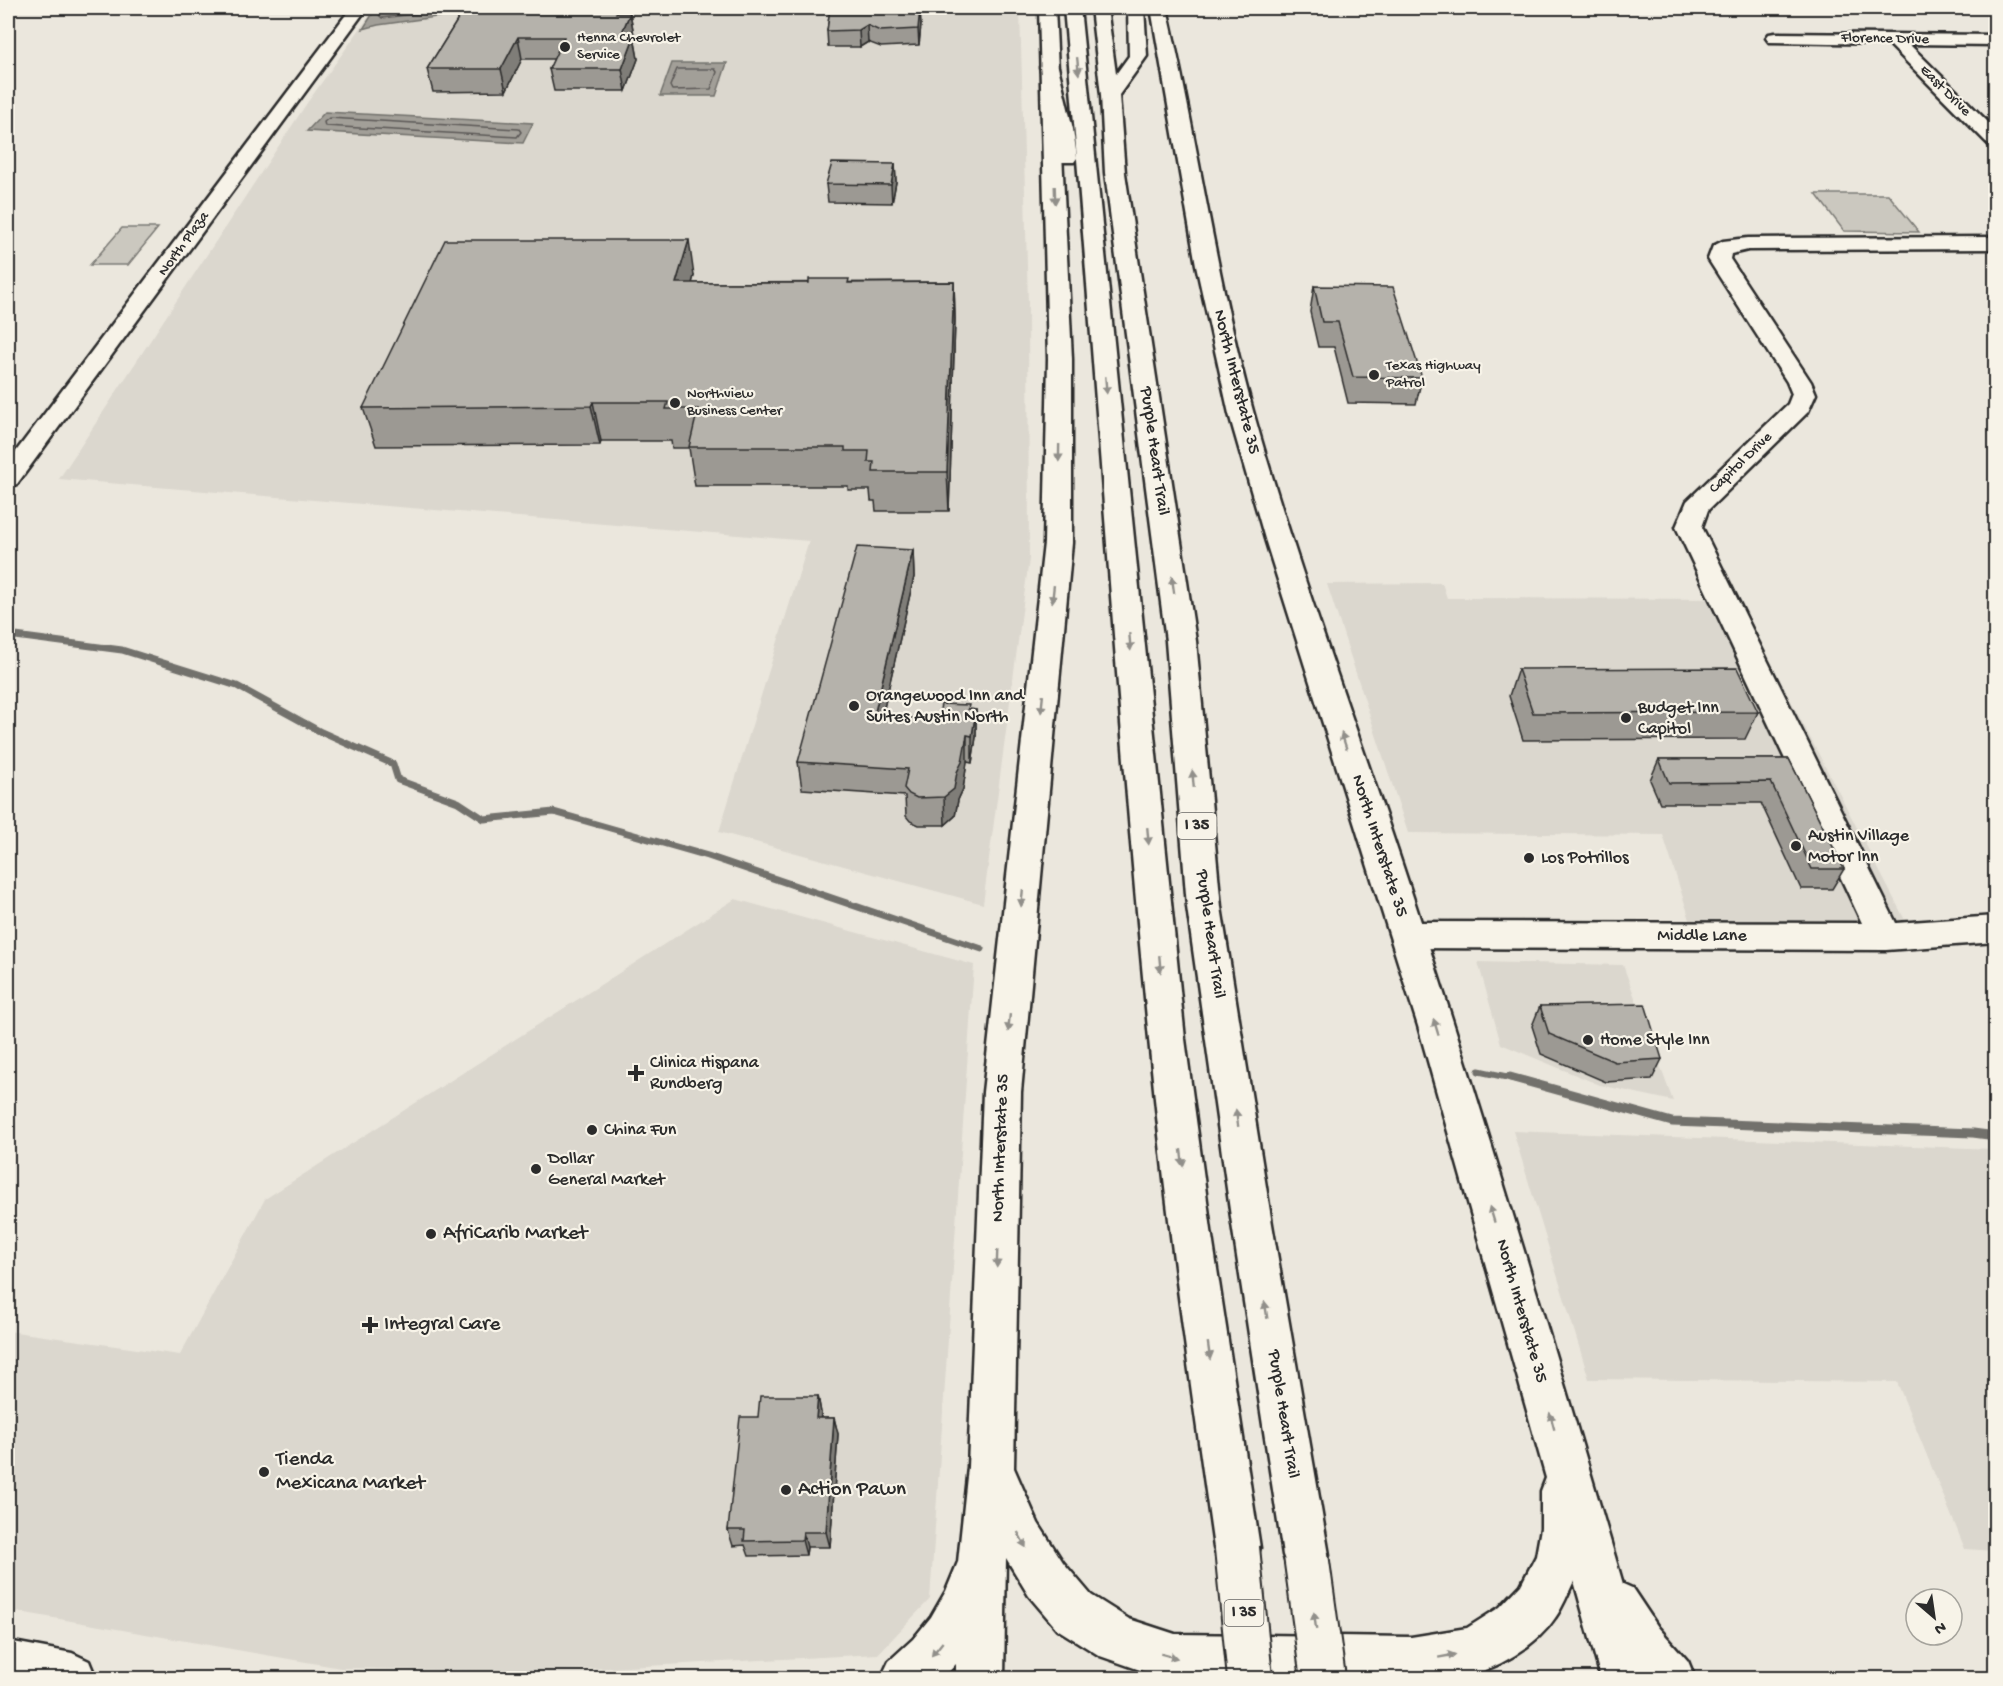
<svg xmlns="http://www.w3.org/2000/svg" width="2003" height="1686" viewBox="0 0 2003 1686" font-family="'Gochi Hand',sans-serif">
	<rect width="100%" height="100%" fill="#ebe7dd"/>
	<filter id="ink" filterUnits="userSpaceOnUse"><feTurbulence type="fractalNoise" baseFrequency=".0167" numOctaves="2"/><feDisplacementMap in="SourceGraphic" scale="12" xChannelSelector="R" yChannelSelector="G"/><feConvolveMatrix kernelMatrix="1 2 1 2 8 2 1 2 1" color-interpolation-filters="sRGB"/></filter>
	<g filter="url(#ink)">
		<g fill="#dbd7ce">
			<polygon points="375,8 1020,8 1028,303 1029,559 983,904 719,832 809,541 59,479 307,103"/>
			<polygon points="1442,583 1447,598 1738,599 1905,920 1692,926 1663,835 1408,833 1327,584"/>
			<polygon points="735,899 974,965 930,1599 878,1654 531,1672 341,1668 8,1610 8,1331 180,1355 265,1199"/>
			<polygon points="1478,962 1623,965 1673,1101 1600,1085 1501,1044"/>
			<polygon points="1513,1131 1995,1149 1995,1551 1965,1549 1897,1382 1589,1379"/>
		</g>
		<g fill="#cbc8bf" stroke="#7b7a75" stroke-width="1.5">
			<polygon points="1816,194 1888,194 1919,232 1844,231"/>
			<polygon points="122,228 158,228 128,265 90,265"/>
		</g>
		<g fill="#a29f98" stroke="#72716c" stroke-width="1.5">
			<polygon points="412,8 486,8 465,13 378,25 363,29 375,10"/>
			<polygon points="672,63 727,63 716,96 660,96"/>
			<polygon points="325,112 533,123 523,143 307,131"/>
		</g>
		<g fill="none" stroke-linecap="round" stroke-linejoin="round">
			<g stroke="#5b5957" stroke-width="1.5">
				<polyline points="381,8 379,15 382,18 463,8"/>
				<polygon points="677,69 715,69 717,72 711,89 672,90 670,86"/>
				<polygon points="329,118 519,129 521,132 517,137 325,126 324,122"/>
			</g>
			<g stroke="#72716c" stroke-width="7">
				<polyline points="8,635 122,650 237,686 321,732 393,764 398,780 458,802 484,819 554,812 708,856 982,949"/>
				<polyline points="1479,1071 1516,1079"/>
			</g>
			<polyline stroke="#72716c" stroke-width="9" points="1510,1077 1672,1122 1973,1133 1996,1136"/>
			<g stroke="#2b2b2b" stroke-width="5">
				<g id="minor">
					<polygon points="351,8 367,8 17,484 8,487 8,462"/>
					<polygon points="1775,33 1996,35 1996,45 1909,44 1996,130 1996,147 1989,145 1889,44 1769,42 1766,38 1769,34"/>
					<polygon points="1996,237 1996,249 1748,250 1731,254 1730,259 1811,382 1816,394 1808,412 1708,510 1702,527 1896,923 1996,916 1996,942 1886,950 1407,948 1395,944 1390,935 1395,926 1407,922 1862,923 1676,527 1687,501 1788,404 1792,394 1787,382 1708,259 1713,246 1723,241 1748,238"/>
				</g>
			</g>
			<g stroke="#2b2b2b" stroke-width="5">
				<g id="major">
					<path d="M1039 8H1055L1072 359V543L1021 1092 1014 1468 1038 1523 1063 1562 1091 1595 1129 1619 1175 1634 1411 1637 1467 1628 1500 1607 1521 1585 1536 1556 1541 1528V1491L1546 1478 1418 1026 1265 539 1229 414 1196 265 1151 8H1167C1198 142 1216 278 1253 411 1299 575 1360 735 1413 897 1487 1125 1556 1354 1623 1584L1632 1588 1658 1627 1688 1661 1695 1678H1601L1574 1581C1568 1593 1563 1607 1555 1618 1536 1647 1491 1673 1457 1678H1163L1100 1656 1057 1629 1029 1596 1006 1558 1004 1678H956V1664L943 1678H881L889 1661 913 1639 931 1617 946 1591 958 1562 968 1467 983 1092 1044 543 1048 359Z"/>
					<polygon points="8,1641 72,1653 89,1661 96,1678 8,1678"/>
				</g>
			</g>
			<g stroke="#2b2b2b" stroke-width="5">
				<g id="highway">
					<path d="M1064 8H1080L1185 1039 1211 1230 1260 1548 1254 1565 1237 1571 1220 1565 1214 1548C1190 1379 1165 1209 1149 1039 1115 696 1095 351 1064 8Z"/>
					<polygon points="1091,8 1107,8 1116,74 1129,56 1128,8 1144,8 1147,56 1119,95 1125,173 1196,641 1221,907 1272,1224 1329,1555 1323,1572 1306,1578 1289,1572 1283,1555 1232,1224 1187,907 1166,641 1105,173 1101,95"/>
					<polygon points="1049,62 1055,63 1058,67 1073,129 1077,158 1074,162 1060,162 1057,158 1055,129 1040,67 1043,63"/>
				</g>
			</g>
			<use href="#minor" fill="#f7f3e8" fill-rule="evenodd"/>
			<use href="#major" fill="#f7f3e8" fill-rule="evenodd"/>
			<use href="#highway" fill="#f7f3e8" fill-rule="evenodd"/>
			<g stroke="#2b2b2b" stroke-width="48" stroke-linecap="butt">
				<g id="highway-bridge">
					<polyline points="1237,1548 1250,1678"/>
					<polyline points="1306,1555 1323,1678"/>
				</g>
			</g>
			<use href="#highway-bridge" stroke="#f7f3e8" stroke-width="44"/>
		</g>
		<g fill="#9c9993" stroke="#2b2b2b" stroke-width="1.5">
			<polygon points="465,8 619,8 620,13 630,13 634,35 633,37 634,37 638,59 626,91 554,91 549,69 554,59 522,59 506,91 433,92 427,69"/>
			<polygon points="830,9 921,24 919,45 881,47 868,42 860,47 828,47 827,31"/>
			<polygon points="895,164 896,182 892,203 828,202 826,184"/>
			<polygon points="694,276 692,283 954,282 955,319 949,511 876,511 875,501 871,501 870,490 848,490 848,486 695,486 689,448 672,448 671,441 601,441 600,445 376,446 363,408"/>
			<polygon points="1314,286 1422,378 1416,404 1348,403 1334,347 1318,347 1310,312"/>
			<polygon points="913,550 914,577 882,716 938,720 969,709 976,710 976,737 972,763 967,762 963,789 958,800 955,816 945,825 919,825 910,821 906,816 905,796 802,789 798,762"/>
			<polygon points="1518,669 1758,712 1745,739 1523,740 1509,696"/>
			<polygon points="1659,759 1789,759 1844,869 1832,889 1801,889 1761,803 1660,803 1650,780"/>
			<polygon points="1540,1006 1662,1059 1652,1079 1606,1082 1541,1054 1532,1026"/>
			<polygon points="818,1396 821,1413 821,1418 834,1418 838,1434 830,1547 807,1547 806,1555 749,1556 745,1545 733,1546 728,1530 758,1417"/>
		</g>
		<g fill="#7f7d78" stroke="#2b2b2b" stroke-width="1.5">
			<polygon points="920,8 921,24 919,45 918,29"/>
			<polygon points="630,13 634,35 624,59 620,37"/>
			<polygon points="867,25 868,42 860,47 859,30"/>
			<polygon points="518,37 522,59 506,91 501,69"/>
			<polygon points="634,37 638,59 626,91 622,69"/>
			<polygon points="895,164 896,182 892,203 891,185"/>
			<polygon points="689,240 694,276 682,320 676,283"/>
			<polygon points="954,282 955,319 949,511 947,472"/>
			<polygon points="593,402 601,441 600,445 591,406"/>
			<polygon points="913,550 914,577 876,743 874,716"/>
			<polygon points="976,710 976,737 972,763 972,736"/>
			<polygon points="967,735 967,762 963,789 958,800 955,816 945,825 944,797 957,772"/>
			<polygon points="818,1396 821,1413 819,1435 816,1418"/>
			<polygon points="834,1418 838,1434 830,1547 826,1532"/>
			<polygon points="803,1532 807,1547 806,1555 802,1540"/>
		</g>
		<g fill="#b5b2ab" stroke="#2b2b2b" stroke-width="1.5">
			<polygon points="465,8 619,8 616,13 630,13 620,37 634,37 622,69 549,69 564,37 518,37 501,69 427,69"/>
			<polygon points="844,8 872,12 883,8 920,8 918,29 880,31 867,25 859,30 827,31 830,9"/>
			<polygon points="832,163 895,164 891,185 826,184"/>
			<polygon points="445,240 689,240 676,283 809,283 809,279 849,279 848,283 954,282 947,472 873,472 874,462 868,462 869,451 845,451 845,447 689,447 698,409 666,409 668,402 593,402 591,406 363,408"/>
			<polygon points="1314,286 1393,287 1422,378 1353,377 1338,322 1322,322"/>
			<polygon points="857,547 913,550 874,716 938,720 941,704 969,705 968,709 976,710 972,736 967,735 962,762 957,772 954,789 944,797 917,798 909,794 904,788 908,769 798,762"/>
			<polygon points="1737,668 1758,712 1533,713 1518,669"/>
			<polygon points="1659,759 1789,759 1844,869 1812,869 1771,782 1669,783"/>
			<polygon points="1645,1004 1662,1059 1615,1062 1549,1034 1540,1006"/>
			<polygon points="760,1396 818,1396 816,1418 834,1418 826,1532 803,1532 802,1540 744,1541 745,1530 728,1530 740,1417 758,1417"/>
		</g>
		<defs><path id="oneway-solid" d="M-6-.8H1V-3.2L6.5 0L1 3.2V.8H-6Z" transform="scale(1.5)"/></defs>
		<g fill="#918f8a">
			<use href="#oneway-solid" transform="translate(1078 66) rotate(84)"/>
			<use href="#oneway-solid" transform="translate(1055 195) rotate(88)"/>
			<use href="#oneway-solid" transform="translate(1106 385) rotate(85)"/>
			<use href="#oneway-solid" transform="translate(1059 453) rotate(91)"/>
			<use href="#oneway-solid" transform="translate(1173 585) rotate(-98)"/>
			<use href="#oneway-solid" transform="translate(1053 594) rotate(96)"/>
			<use href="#oneway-solid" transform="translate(1130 642) rotate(85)"/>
			<use href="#oneway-solid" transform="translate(1042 704) rotate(96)"/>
			<use href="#oneway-solid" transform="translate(1344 741) rotate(-108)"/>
			<use href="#oneway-solid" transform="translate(1193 779) rotate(-95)"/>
			<use href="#oneway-solid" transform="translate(1148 836) rotate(85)"/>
			<use href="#oneway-solid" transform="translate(1022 898) rotate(96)"/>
			<use href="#oneway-solid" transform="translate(1160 964) rotate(85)"/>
			<use href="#oneway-solid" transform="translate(1009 1023) rotate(96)"/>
			<use href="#oneway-solid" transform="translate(1436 1027) rotate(-107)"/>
			<use href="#oneway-solid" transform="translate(1237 1118) rotate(-98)"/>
			<use href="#oneway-solid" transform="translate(1182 1158) rotate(83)"/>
			<use href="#oneway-solid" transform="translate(1492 1214) rotate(-107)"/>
			<use href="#oneway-solid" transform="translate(997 1259) rotate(92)"/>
			<use href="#oneway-solid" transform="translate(1266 1310) rotate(-99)"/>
			<use href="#oneway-solid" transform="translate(1209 1351) rotate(82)"/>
			<use href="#oneway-solid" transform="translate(1552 1421) rotate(-105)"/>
			<use href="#oneway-solid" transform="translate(1022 1540) rotate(62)"/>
			<use href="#oneway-solid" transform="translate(1315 1621) rotate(-98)"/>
			<use href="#oneway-solid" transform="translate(937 1649) rotate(129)"/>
			<use href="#oneway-solid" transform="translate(1169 1656) rotate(15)"/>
			<use href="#oneway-solid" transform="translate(1447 1656) rotate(-10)"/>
		</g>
	</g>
	<g fill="#2b2b2b" stroke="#f7f3e8" stroke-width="2">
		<circle cx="565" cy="47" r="6"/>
		<circle cx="1374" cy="375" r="6"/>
		<circle cx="675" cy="403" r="6"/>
		<circle cx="854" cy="706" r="6"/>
		<circle cx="1626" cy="718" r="6"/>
		<circle cx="1796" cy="846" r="6"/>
		<circle cx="1529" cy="858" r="6"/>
		<circle cx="1588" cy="1040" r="6"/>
		<path d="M633 1064h6v6h6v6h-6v6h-6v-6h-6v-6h6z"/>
		<circle cx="592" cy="1130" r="6"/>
		<circle cx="536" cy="1169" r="6"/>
		<circle cx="431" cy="1234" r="6"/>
		<path d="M367 1316h6v6h6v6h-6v6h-6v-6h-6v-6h6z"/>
		<circle cx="264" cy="1472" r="6"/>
		<circle cx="786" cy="1490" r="6"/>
	</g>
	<g text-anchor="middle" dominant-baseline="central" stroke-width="4.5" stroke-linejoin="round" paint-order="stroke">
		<g font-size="15" fill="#2b2b2b" stroke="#f7f3e8" text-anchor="start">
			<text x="577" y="38">Henna Chevrolet<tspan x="577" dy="17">Service</tspan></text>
			<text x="1386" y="366">Texas Highway<tspan x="1386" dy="17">Patrol</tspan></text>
			<text x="687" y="394">Northview<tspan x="687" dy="17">Business Center</tspan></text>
		</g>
		<g font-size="15" fill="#2b2b2b" stroke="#f7f3e8">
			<text transform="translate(1885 39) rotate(1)">Florence Drive</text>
			<text transform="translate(1945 91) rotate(45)">East Drive</text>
			<text transform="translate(184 244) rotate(-54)">North Plaza</text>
			<text transform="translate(1741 463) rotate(-44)">Capitol Drive</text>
		</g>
		<g fill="#f7f3e8" stroke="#686764" stroke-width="1.5">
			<rect x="1177.5" y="813" width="39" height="26" rx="4.5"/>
			<rect x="1224.5" y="1600" width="39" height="26" rx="4.5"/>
		</g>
		<g font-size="16" font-weight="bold" fill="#2b2b2b">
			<text x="1197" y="826">I 35</text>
			<text x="1244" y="1613">I 35</text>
		</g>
		<g font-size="18" fill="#2b2b2b" stroke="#f7f3e8">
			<text transform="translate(1236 382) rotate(76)">North Interstate 35</text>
			<text transform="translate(1154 451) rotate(82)">Purple Heart Trail</text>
			<text transform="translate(1379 846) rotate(72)">North Interstate 35</text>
			<text transform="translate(1210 934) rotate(82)">Purple Heart Trail</text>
			<text x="1702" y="936">Middle Lane</text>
			<text transform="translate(1001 1148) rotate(-88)">North Interstate 35</text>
			<text transform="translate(1521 1311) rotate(74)">North Interstate 35</text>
			<text transform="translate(1283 1414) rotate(81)">Purple Heart Trail</text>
		</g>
		<g font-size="18" fill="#2b2b2b" stroke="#f7f3e8" text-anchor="start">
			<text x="866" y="696">Orangewood Inn and<tspan x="866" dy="21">Suites Austin North</tspan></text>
			<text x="1638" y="708">Budget Inn<tspan x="1638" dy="21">Capitol</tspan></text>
			<text x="1808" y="836">Austin Village<tspan x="1808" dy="21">Motor Inn</tspan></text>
			<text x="1541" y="858">Los Potrillos</text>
			<text x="1600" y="1040">Home Style Inn</text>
			<text x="650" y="1063">Clinica Hispana<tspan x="650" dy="21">Rundberg</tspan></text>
			<text x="604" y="1130">China Fun</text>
			<text x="548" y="1159">Dollar<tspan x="548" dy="21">General Market</tspan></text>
		</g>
		<g font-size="21" fill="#2b2b2b" stroke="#f7f3e8" text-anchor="start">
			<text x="443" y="1234">AfriCarib Market</text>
			<text x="384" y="1325">Integral Care</text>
			<text x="276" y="1460">Tienda<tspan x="276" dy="24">Mexicana Market</tspan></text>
			<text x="798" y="1490">Action Pawn</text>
		</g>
	</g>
	<rect width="2003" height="1686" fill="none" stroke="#f7f3e8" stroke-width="30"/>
	<rect x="15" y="15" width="1973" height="1656" fill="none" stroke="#2b2b2b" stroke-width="2" filter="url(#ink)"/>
	<g transform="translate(1934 1617) rotate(151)"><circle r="28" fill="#f7f3e8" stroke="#a5a39c" stroke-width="1.5"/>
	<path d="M0-4.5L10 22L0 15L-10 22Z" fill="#2b2b2b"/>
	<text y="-9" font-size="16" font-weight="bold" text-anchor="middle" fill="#2b2b2b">N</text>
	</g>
</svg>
